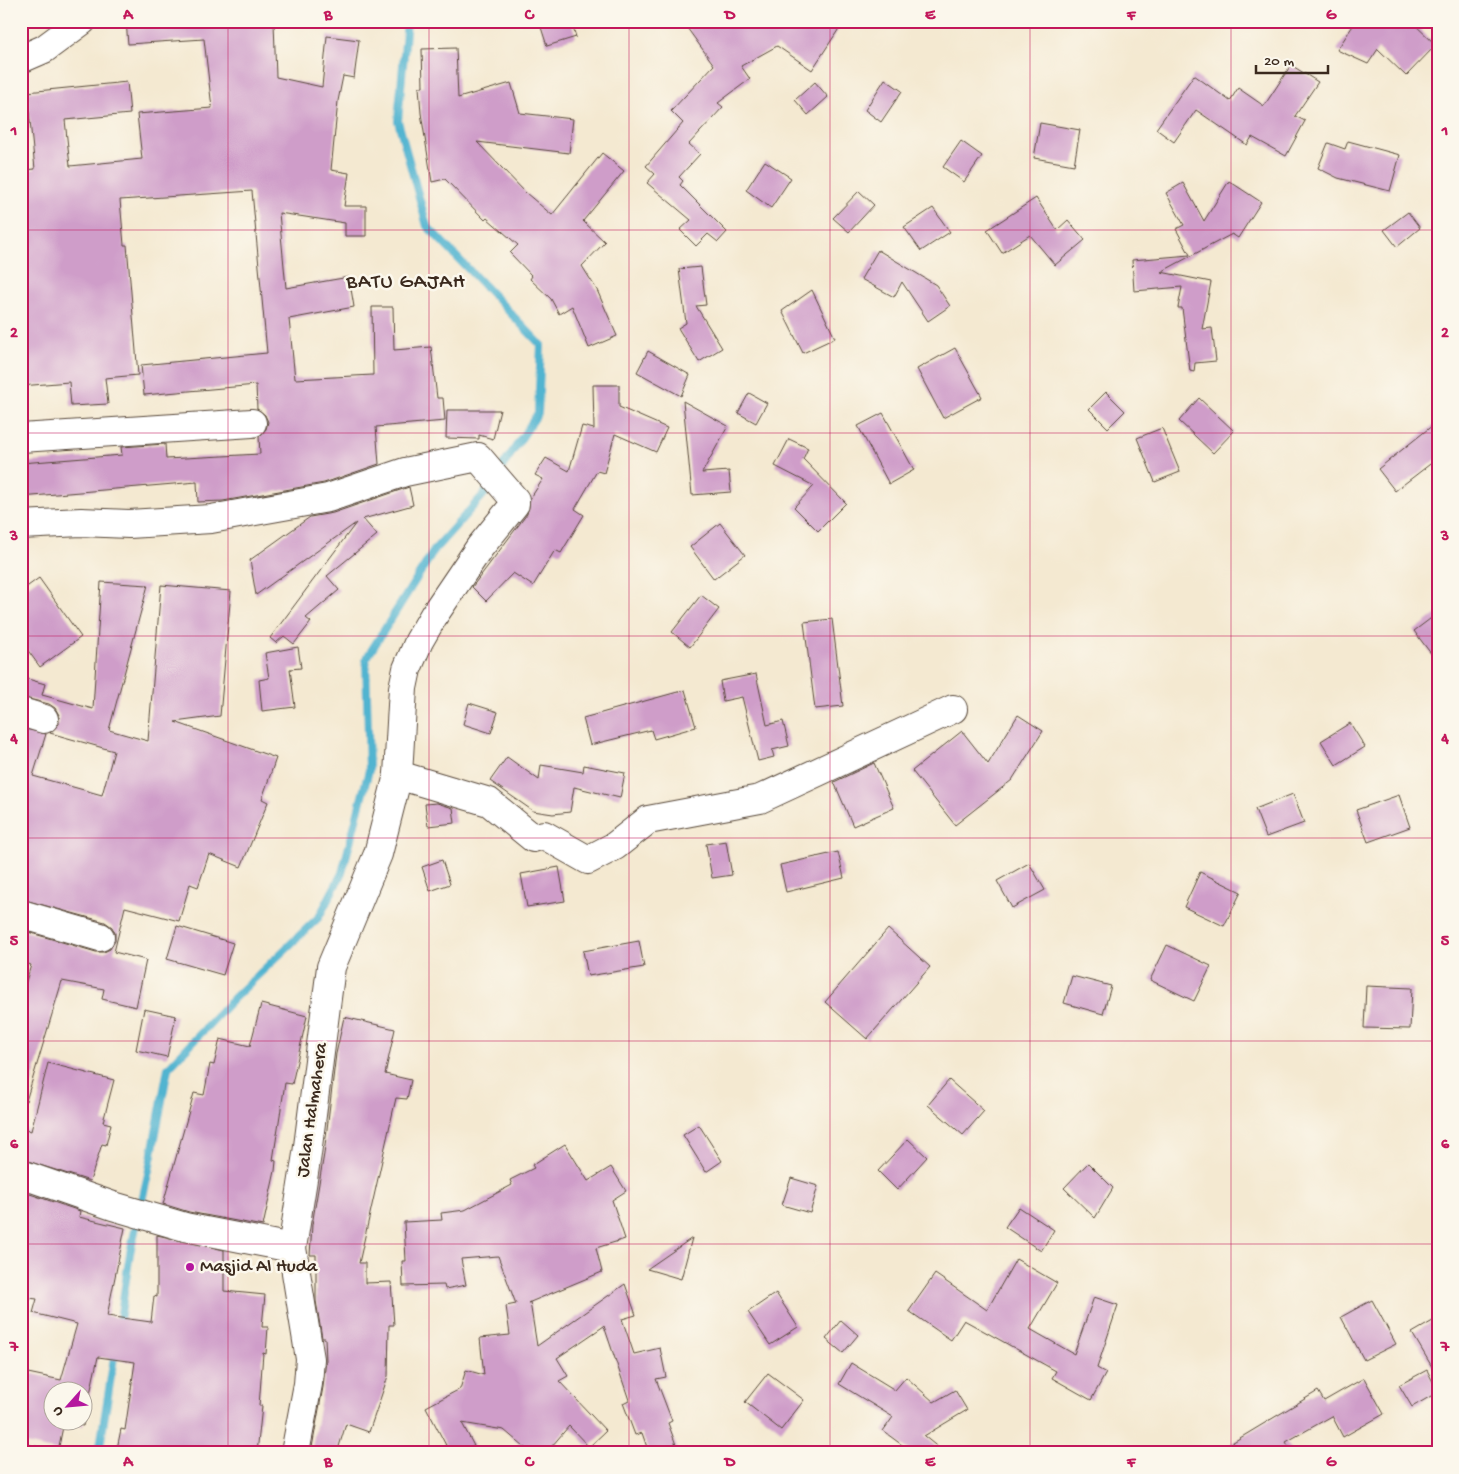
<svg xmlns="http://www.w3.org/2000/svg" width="1459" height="1474" viewBox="0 0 1459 1474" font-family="'Gochi Hand',sans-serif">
	<rect width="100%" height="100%" fill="#fbf7ec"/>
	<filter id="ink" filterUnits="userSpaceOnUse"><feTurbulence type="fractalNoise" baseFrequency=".02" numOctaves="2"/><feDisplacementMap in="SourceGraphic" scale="10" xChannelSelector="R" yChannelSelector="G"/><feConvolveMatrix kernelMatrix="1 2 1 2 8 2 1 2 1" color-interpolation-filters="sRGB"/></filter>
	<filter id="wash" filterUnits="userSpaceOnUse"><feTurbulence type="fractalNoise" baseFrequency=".0096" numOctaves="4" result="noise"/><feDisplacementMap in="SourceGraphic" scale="20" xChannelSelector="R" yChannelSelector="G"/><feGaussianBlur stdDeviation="1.12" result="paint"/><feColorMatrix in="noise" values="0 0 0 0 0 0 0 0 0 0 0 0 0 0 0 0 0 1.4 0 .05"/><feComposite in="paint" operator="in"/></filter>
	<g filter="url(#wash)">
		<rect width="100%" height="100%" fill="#f4e9d1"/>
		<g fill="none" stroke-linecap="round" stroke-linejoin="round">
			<g stroke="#51b4d0" stroke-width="8">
				<polyline points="119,1327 130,1253 149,1170 168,1068 234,998 319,917 342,873 369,770 366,659 435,549 485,493 538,413 541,345 427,226 398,121 407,21"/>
				<polyline points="99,1453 115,1351"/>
			</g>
		</g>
		<g id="blocks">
			<g fill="#cf9dc9" fill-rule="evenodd">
				<polygon points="126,21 274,23 276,77 322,87 327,36 359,40 354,78 343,76 338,101 331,170 349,173 344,206 366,206 366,236 345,236 345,223 279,213 286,288 349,277 354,307 289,319 295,379 373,375 372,307 393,307 394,350 431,347 437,398 443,398 445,421 376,427 379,464 324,483 223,501 198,502 197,482 21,497 21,463 122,455 121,447 165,444 166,459 260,454 259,437 266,429 268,422 265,415 257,409 256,385 144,395 141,365 267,353 252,191 120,200 124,245 127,245 138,375 105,378 108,404 71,406 69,382 21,386 21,178 27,178 26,170 35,169 27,92 127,82 130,114 65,120 70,166 142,159 137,114 212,108 204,39 128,44"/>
				<polygon points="539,21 571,21 576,37 547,46"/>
				<polygon points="682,21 844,21 812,70 777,46 741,66 750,79 718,103 723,107 689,144 700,154 679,177 683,181 680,185 727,232 718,242 708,234 696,246 680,230 691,220 647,183 655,174 646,166 683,123 671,111 714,65"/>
				<polygon points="1356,21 1411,21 1436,45 1406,76 1378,49 1368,64 1337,50"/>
				<polygon points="456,48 458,98 511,83 520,113 573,119 569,153 477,142 526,193 552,215 602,153 624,171 583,221 605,242 582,266 597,290 617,336 589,348 572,306 559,314 551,299 530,279 532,276 510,253 518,245 487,218 485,220 445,179 432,182 421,113 419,87 423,87 422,49"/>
				<polygon points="1291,65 1318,82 1295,116 1305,121 1286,156 1252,137 1247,145 1196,110 1174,142 1156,129 1194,75 1230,101 1238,88 1264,106"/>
				<polygon points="885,79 902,91 881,122 865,110"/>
				<polygon points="815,82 828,97 808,115 795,100"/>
				<polygon points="1040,123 1080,130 1074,165 1034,158"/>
				<polygon points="961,141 982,156 964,182 943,167"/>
				<polygon points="1348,141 1400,155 1390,191 1338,178 1318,168 1328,143 1345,149"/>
				<polygon points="765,161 791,178 771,208 746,190"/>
				<polygon points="1229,181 1261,202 1238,238 1232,234 1161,272 1211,282 1202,329 1212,328 1216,361 1195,363 1194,372 1190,371 1182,308 1178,308 1182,287 1134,291 1132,260 1190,255 1176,229 1184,225 1166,193 1183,183 1204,221"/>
				<polygon points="859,191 874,205 849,232 833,218"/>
				<polygon points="1036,198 1057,230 1068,220 1085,240 1055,265 1030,235 1002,253 987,230"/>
				<polygon points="933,208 950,232 921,251 904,227"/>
				<polygon points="1408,212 1420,228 1397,247 1384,230"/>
				<polygon points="878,250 936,285 950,306 928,321 902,282 894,297 861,279"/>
				<polygon points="701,267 706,305 696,306 722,348 699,362 678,328 686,323 679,269"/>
				<polygon points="812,290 835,338 803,353 782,311"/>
				<polygon points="955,348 982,397 943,418 917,369"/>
				<polygon points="648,351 690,375 681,396 637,372"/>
				<polygon points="593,385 619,385 619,407 667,428 656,452 615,434 604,473 597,471 575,509 584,515 561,553 555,550 533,586 513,573 486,601 472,587 527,514 530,499 543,479 535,475 546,458 569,471 582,426 594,429"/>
				<polygon points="1106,392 1125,411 1108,428 1089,409"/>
				<polygon points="749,393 767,403 756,423 738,413"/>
				<polygon points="1199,398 1234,431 1213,453 1179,421"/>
				<polygon points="683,401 728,426 702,473 729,471 731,492 692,495"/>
				<polygon points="447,410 500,410 493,439 479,435 479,439 446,438"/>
				<polygon points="883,413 914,470 889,484 858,426"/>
				<polygon points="1438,421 1438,458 1395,491 1378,469"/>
				<polygon points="1162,428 1180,472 1155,482 1137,438"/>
				<polygon points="789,439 808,448 803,459 846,503 818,531 794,507 814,486 775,466"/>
				<polygon points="409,487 413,505 363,519 377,535 327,576 339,590 306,618 311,622 294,644 284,636 276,643 270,638 356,523 256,595 250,560 310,517 333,513"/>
				<polygon points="720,523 745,555 714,579 690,547"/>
				<polygon points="39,578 81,637 40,667 21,641 21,591"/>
				<polygon points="101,582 148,585 109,730 148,741 161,585 231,591 220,716 175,722 276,758 262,799 268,802 241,867 209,854 198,887 190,884 179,921 125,907 114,952 146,960 136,1007 102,999 104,989 62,981 26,1101 21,1101 21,998 31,965 21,961 21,930 96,952 104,952 110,949 115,941 115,933 112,927 105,922 21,899 21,728 46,734 33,776 102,795 114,751 50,733 59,724 59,715 55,708 49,704 21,697 21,677 45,684 42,695 93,709"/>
				<polygon points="701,595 719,609 690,647 672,632"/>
				<polygon points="1438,613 1438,663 1414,631"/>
				<polygon points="832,619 843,706 815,709 804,622"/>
				<polygon points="298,647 301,668 290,669 295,707 262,711 259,680 269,678 265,653"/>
				<polygon points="756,674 767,725 783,721 789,746 772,750 774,757 758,761 742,697 723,701 720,681"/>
				<polygon points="685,690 696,727 654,739 651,730 590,745 583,718"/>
				<polygon points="469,703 498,712 491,733 463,724"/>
				<polygon points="1018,715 1043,731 1012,780 955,825 912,771 962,731 988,764"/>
				<polygon points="1350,723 1365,747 1336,765 1321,741"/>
				<polygon points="507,757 539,780 541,765 583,772 584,765 625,773 620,798 574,787 570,812 553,814 533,811 490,781"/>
				<polygon points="874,763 894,808 853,826 834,782"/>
				<polygon points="1293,794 1304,823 1266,837 1255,809"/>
				<polygon points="1399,795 1410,827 1368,842 1356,810"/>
				<polygon points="437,803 453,808 455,823 428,826 425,804"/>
				<polygon points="726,841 732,875 712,878 706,844"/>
				<polygon points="838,852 844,878 786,892 780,865"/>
				<polygon points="442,860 450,884 430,891 422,867"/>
				<polygon points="1029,863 1045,890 1012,908 997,881"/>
				<polygon points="559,867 565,901 527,907 521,874"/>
				<polygon points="1200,872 1241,892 1224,926 1184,907"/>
				<polygon points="177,926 233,943 223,975 167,959"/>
				<polygon points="888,929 930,967 867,1039 825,1002"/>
				<polygon points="639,941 644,967 588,976 583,951"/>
				<polygon points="1167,945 1211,966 1194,1001 1150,980"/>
				<polygon points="1072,976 1111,986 1103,1014 1064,1003"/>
				<polygon points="1366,986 1412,988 1410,1029 1364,1028"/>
				<polygon points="261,1004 307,1016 292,1084 285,1083 273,1160 276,1161 275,1171 263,1226 189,1212 163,1204 194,1093 204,1095 210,1064 214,1065 220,1039 250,1046"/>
				<polygon points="144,1009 176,1016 167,1057 136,1050"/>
				<polygon points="344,1017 395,1029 385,1074 411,1080 407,1099 396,1098 359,1263 365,1263 365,1283 391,1282 394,1325 389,1325 388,1376 369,1432 346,1424 337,1453 311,1453 323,1387 326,1360 325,1338 322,1338 316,1301 316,1255 310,1255 312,1225 324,1154 336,1054"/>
				<polygon points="48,1063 114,1080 103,1122 111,1124 106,1145 102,1144 90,1181 21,1159 21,1127 31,1131"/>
				<polygon points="949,1080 984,1111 963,1135 928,1105"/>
				<polygon points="699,1125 722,1161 706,1172 683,1135"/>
				<polygon points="908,1139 927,1157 897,1190 878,1171"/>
				<polygon points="565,1144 588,1181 611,1167 626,1191 612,1200 625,1239 596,1248 602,1272 528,1303 530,1302 537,1346 625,1284 636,1315 622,1319 634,1354 660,1348 666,1377 656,1379 672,1421 668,1423 679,1453 649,1453 642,1433 635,1435 623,1403 629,1400 604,1326 557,1358 568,1376 559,1381 606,1431 589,1447 569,1426 546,1453 531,1453 504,1430 462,1423 474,1446 461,1453 450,1453 426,1407 460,1389 466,1370 484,1375 480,1338 510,1335 506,1306 516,1304 498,1256 461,1259 466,1285 445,1289 444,1285 403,1286 402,1261 406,1261 404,1222 442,1220 441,1213 465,1210 512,1185 510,1180 534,1168 532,1165"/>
				<polygon points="1088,1163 1113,1188 1095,1218 1064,1188"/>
				<polygon points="791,1178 818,1186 810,1213 782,1205"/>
				<path d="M21 1191 80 1211 79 1217 125 1228 107 1316 151 1322 154 1296 157 1297V1235L224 1250V1291L265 1295 262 1327H268L266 1354 263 1353 259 1406H262L257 1453H138L117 1449 121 1429 125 1430 135 1362 98 1357 83 1426 64 1422 58 1451 21 1443V1402L28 1373 61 1380 77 1324 33 1313 37 1299 21 1297ZM52 1392H82V1422H52Z"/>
				<polygon points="1019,1207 1054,1230 1041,1251 1005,1227"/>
				<polygon points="692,1238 681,1279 647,1269"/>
				<polygon points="1016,1259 1057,1283 1030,1329 1074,1354 1094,1297 1118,1305 1097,1368 1106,1373 1091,1400 1052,1378 1056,1371 964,1320 951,1340 909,1311 935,1274 987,1310"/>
				<polygon points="776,1293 798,1327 770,1345 748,1312"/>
				<polygon points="1372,1300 1396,1344 1364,1360 1341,1317"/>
				<polygon points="1438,1318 1438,1377 1412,1333"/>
				<polygon points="841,1320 858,1335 843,1353 826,1339"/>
				<polygon points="851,1363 895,1390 906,1377 934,1402 955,1390 967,1410 924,1436 945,1453 913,1453 883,1431 893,1417 839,1384"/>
				<polygon points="1427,1370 1438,1392 1412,1407 1399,1385"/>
				<polygon points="768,1373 804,1400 781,1430 745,1402"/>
				<polygon points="1364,1378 1384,1414 1343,1437 1332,1416 1286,1442 1293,1453 1215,1453 1318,1391 1324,1401"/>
			</g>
		</g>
	</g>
	<g filter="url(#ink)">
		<use href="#blocks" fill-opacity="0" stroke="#574739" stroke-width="1"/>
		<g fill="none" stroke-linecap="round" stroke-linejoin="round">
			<g stroke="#574739" stroke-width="30">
				<g id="minor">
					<polyline points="21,59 44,49 82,21"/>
					<polyline points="21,438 252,423"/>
					<polyline points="21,525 81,522 129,524 211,519 328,498 405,472 478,457 515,500 515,504 480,547 434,615 419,641 407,669 403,688 398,775 378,854 331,967 307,1154 292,1248 310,1359 308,1384 295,1453"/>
					<polyline points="21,712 44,719"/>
					<polyline points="398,775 489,802 533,838 544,835 588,860 615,846 648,820 760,799 953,709"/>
					<polyline points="21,914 100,937"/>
					<polyline points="21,1174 113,1206 185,1227 292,1248"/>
				</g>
			</g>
			<use href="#minor" stroke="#fff" stroke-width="28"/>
		</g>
	</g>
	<path fill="none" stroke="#c2185b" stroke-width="1" stroke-opacity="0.55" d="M228 21V1453M429 21V1453M629 21V1453M830 21V1453M1030 21V1453M1231 21V1453M21 230H1438M21 433H1438M21 636H1438M21 838H1438M21 1041H1438M21 1244H1438"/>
	<circle fill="#b5179e" stroke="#fbf7ec" stroke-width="2" cx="190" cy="1267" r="5"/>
	<g text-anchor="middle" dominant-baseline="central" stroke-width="5" stroke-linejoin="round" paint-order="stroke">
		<g font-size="19" fill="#3b2a1e" stroke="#fbf7ec">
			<text transform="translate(313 1110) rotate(-82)">Jalan Halmahera</text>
		</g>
		<g font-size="19" fill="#3b2a1e" stroke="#fbf7ec" text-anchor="start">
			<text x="200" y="1267">Masjid Al Huda</text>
		</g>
		<g font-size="21" letter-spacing="1" fill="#3b2a1e" stroke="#fbf7ec">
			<text x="406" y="283">BATU GAJAH</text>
		</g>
	</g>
	<rect width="1459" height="1474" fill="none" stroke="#fbf7ec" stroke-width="55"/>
	<g transform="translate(68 1406) rotate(243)"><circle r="24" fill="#fbf7ec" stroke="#aea59a"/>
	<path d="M0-4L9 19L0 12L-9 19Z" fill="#b5179e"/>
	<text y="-8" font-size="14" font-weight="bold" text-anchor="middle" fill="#3b2a1e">U</text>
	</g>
	<path d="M1256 65v8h72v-8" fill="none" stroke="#3b2a1e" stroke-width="2.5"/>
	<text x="1264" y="65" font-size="15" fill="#3b2a1e" stroke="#fbf7ec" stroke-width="4" paint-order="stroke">20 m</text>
	<rect x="28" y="28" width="1404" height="1418" fill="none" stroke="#c2185b" stroke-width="2"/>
	<g font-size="16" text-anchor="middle" font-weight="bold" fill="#c2185b">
		<text x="128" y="19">A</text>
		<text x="328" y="19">B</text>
		<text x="529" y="19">C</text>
		<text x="730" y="19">D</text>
		<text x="930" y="19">E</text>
		<text x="1131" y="19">F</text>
		<text x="1331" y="19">G</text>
		<text x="14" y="135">1</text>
		<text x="1445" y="135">1</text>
		<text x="14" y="337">2</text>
		<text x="1445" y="337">2</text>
		<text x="14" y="540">3</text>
		<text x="1445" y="540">3</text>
		<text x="14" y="743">4</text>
		<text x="1445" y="743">4</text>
		<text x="14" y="945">5</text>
		<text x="1445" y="945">5</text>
		<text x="14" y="1148">6</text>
		<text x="1445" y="1148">6</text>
		<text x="14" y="1351">7</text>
		<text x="1445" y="1351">7</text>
		<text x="128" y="1466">A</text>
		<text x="328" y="1466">B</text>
		<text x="529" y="1466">C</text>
		<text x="730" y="1466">D</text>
		<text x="930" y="1466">E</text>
		<text x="1131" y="1466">F</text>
		<text x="1331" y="1466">G</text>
	</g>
</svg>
